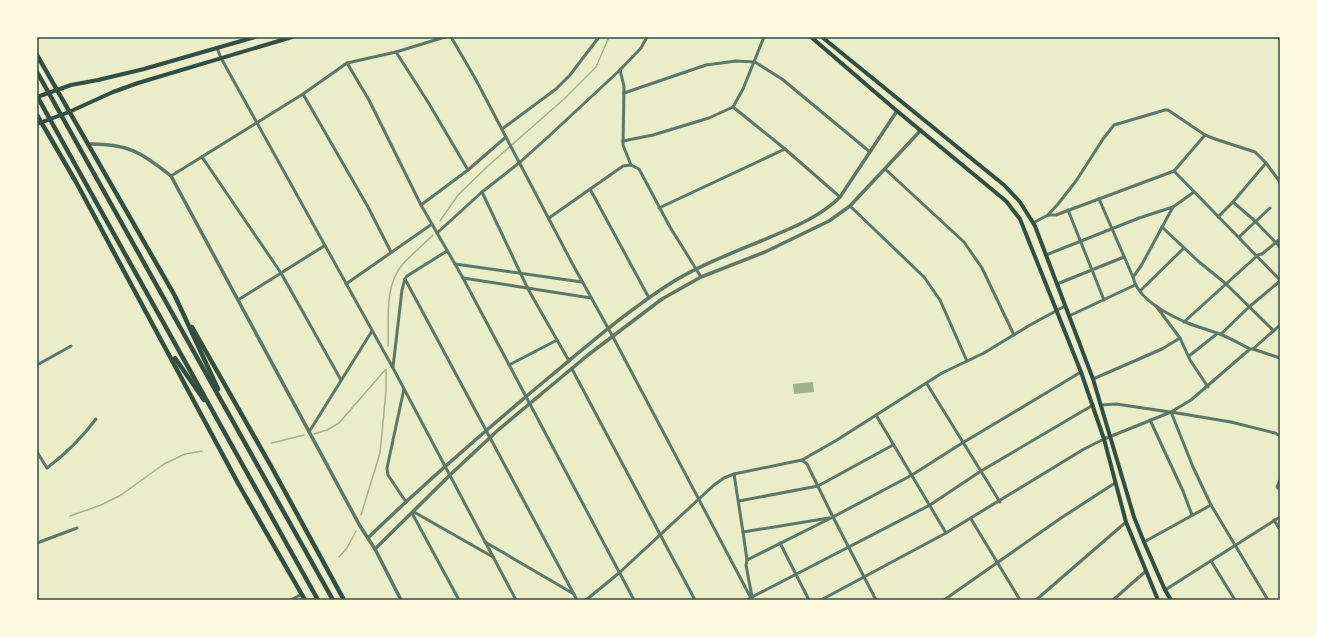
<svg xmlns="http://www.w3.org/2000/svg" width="1317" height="637" viewBox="0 0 1317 637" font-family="Mulish,sans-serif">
	<rect width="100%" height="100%" fill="#e9edc9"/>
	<polygon fill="#a3b18a" points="813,382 814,392 794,394 793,384"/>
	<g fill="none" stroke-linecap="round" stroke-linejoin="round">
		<g stroke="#a3b18a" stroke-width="1.5">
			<polyline points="440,221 458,195 489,165 564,99 596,67 609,37"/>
			<path d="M388 346C389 319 384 287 402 265 412 254 423 245 433 235"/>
			<polyline points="314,434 327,430 339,423 385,370 386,370"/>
			<polyline points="272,443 304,435"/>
			<polyline points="361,515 380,453 386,391 386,370"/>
			<polyline points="70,516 101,505 121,495 164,464 185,454 202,451"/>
			<polyline points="339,557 347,548 356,531"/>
		</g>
		<g stroke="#617663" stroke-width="3">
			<polyline points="451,37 475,78 572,263 613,337 752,600"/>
			<polyline points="217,48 221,58 393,368 516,600"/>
			<polyline points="396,52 428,102 468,170"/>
			<polyline points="347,63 369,100 421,205 463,278 634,600"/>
			<polyline points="620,70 624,86 623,145 631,165"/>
			<polyline points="624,93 706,65 736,61 755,62 782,79 870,152"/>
			<polyline points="303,94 368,207 391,252"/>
			<polyline points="733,107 785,149 840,197"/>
			<polyline points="502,129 556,89 570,75 599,37"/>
			<polyline points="623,141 653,135 709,118 733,107 743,89 764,37"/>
			<polyline points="202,157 281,273 341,380"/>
			<polyline points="885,169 964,242 982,268 1014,335"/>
			<polyline points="1174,171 1205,135"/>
			<polyline points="171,176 303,94 347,63 396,52 445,37"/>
			<polyline points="590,189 649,298"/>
			<polyline points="482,192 528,289 569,361"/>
			<path d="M1099 199 1133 277C1137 298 1167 314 1185 322 1197 327 1210 330 1222 335 1232 339 1240 344 1250 349H1253L1280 358"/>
			<polyline points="1233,202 1255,221 1280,247"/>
			<polyline points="421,205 468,170 506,137"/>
			<polyline points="850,206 924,277 940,300 967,361"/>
			<polyline points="659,208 785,149"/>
			<polyline points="1068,210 1104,300"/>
			<polyline points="1048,215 1056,215 1174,171 1280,280"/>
			<polyline points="1218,217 1233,202 1266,163"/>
			<polyline points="549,218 623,166 631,165 639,169 670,227 701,277"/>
			<polyline points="1033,223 1048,215 1058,204 1076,181 1103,139 1114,125 1165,110 1168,110 1205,135 1215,139 1255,152 1266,163 1280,182"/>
			<polyline points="1162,227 1198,261 1225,283 1274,331"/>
			<polyline points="437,233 482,192 519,163 548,137 620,70 641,48 647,37"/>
			<polyline points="1239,237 1270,208"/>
			<polyline points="1046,255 1139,218 1173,207 1194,192"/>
			<polyline points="455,264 582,282"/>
			<polyline points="1133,277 1141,266 1173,207"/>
			<polyline points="463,278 591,298"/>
			<polyline points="405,279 577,600"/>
			<polyline points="346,284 432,224"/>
			<polyline points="1057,284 1124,257"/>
			<polyline points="1140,291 1184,248"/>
			<polyline points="238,300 324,246"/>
			<polyline points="1156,306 1180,338 1190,360 1208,387"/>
			<polyline points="1069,316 1135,285"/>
			<polyline points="1184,322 1258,255 1262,254 1280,239"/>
			<polyline points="1221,334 1249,307 1280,281"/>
			<polyline points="1250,349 1191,400 1171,412 1193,467 1211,505 1268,600"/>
			<polyline points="1253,349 1280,325"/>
			<polyline points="1189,356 1218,333"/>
			<polyline points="37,365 71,346"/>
			<polyline points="509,365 557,340"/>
			<polyline points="393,367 402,290 405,279 407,276 447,251"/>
			<polyline points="572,369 695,600"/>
			<polyline points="1093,379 1162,349 1180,338"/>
			<polyline points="927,384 1000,502"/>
			<polyline points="404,389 387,468 388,475 406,502"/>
			<polyline points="1101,405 1116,404 1170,412"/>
			<polyline points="876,415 946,533"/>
			<polyline points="1150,420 1183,491 1192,515"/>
			<polyline points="309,432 372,331"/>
			<path d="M37 452 47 468C68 452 81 439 96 419"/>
			<polyline points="802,460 807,464 833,517 876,600"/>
			<polyline points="734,474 743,532 747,560 746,565 752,597 747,600"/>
			<polyline points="1280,480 1277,487 1280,490"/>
			<polyline points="739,501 818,486 893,445"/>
			<polyline points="414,512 493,557"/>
			<polyline points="412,513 459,600"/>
			<polyline points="971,519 1020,600"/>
			<polyline points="1274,520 1280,530"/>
			<polyline points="743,532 829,518"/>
			<polyline points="485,542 574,594"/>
			<polyline points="1144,542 1211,505"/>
			<polyline points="37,543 77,528"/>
			<polyline points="780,543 809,600"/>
			<polyline points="747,560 833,517 912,475 959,445 1081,372"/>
			<polyline points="1211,561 1235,600"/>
			<polyline points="1165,590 1280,517"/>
			<polyline points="752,597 930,505 981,471 1093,405"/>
			<polyline points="291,600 302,594"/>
			<polyline points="586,600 619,573 714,485 724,478 734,474 802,460 837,440 942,373 984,353 1030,325 1065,306"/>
			<polyline points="821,600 946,533 1084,449 1104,439 1171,412 1231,422 1275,433 1280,436"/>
			<polyline points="944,600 1061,518 1115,483"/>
			<polyline points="1036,600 1126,522"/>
			<polyline points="1113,600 1146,571"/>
		</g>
		<g stroke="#617663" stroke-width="3.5">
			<path d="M88 144C127 143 141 152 171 176L360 526 375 549 401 600"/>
			<path d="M368 538C425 482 486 430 547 379 587 346 627 311 671 283 703 263 741 250 775 235 799 225 822 215 840 197L897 111"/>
			<polyline points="375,549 450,475 497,431 588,355 662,299 701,277 765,252 829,221 850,206 921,130"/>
		</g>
		<g stroke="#344e41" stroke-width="4">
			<polyline points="811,37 897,111 1006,201 1020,219 1081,372 1104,439 1126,522 1158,600"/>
			<polyline points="822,37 1004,185 1020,202 1035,226 1093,379 1134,517 1144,542 1165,590 1171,600"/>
			<polyline points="37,97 71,85 98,80 144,69 255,37"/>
			<polyline points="37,124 69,112 113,92 138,83 292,37"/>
		</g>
		<g stroke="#344e41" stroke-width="4.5">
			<polyline points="37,55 175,296 218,389"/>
			<polyline points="37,72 333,600"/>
			<polyline points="37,96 318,600"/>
			<polyline points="37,115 76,182 239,485 305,600"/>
			<polyline points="192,327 271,466 344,600"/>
			<polyline points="175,358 204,400"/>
		</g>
	</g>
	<rect width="1317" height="637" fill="none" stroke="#fefae0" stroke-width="76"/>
	<rect x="38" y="38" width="1241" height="561" fill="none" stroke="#344e41" stroke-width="1.5"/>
</svg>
